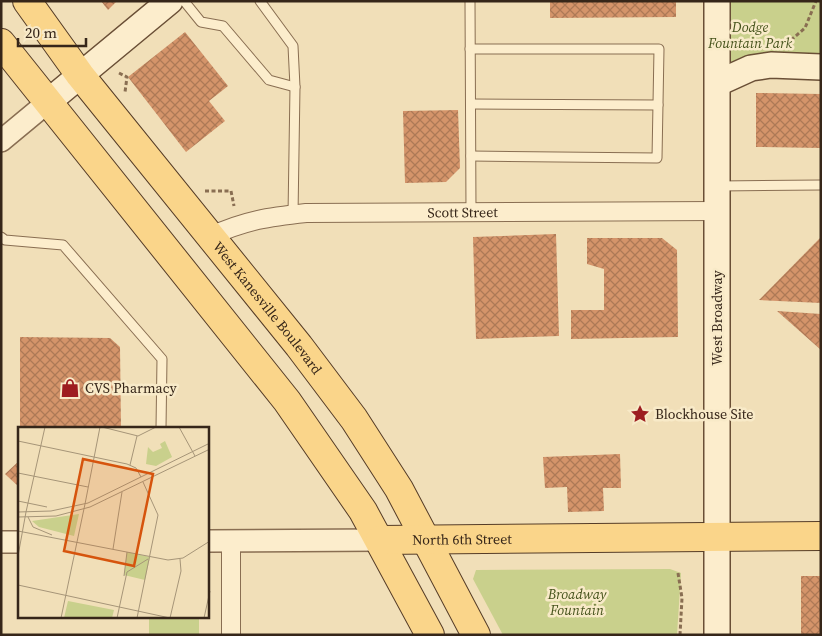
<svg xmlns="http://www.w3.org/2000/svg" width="822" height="636" viewBox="0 0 822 636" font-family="'Source Serif 4',serif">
	<defs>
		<pattern id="building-cross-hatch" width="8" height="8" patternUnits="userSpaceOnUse" patternTransform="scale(1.25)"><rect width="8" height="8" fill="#d4946a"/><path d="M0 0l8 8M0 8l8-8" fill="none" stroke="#ad7956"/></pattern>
	</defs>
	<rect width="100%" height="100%" fill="#f1dfb8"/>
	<g fill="#c9d08c">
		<polygon points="717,1 821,1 821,67 718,83"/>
		<polygon points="670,569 681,573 677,635 503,635 473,579 476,570"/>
		<rect x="149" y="617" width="50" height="18"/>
	</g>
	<g fill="url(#building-cross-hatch)">
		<polygon points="101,1 117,1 108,10"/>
		<polygon points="550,1 676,1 676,17 550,18"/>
		<polygon points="185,32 228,86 209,101 225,121 186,152 128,77"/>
		<polygon points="756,93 821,94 821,148 756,147"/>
		<polygon points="458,110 460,168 446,182 405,183 403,111"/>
		<polygon points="556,234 559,336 476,339 473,237"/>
		<polygon points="821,237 821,303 759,300"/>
		<polygon points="587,238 662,238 677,250 678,337 571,339 571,310 604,310 604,269 587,264"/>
		<polygon points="777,311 821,314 821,350"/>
		<polygon points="20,337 110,338 120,347 121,428 20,428"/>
		<polygon points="620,454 621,488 603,488 604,511 568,512 567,487 545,488 543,457"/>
		<polygon points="19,461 19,487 5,474"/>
		<rect x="801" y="576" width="20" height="59"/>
	</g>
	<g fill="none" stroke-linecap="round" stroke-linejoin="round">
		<g stroke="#896e52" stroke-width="11">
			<g id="service">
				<polyline points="184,1 201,22 223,26 269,80 295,87"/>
				<polyline points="260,1 293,46 295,87 293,215"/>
				<polyline points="470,1 471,212"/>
				<polyline points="470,49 659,49 657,158 471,156"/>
				<polyline points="471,104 658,105"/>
				<polyline points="719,186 821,185"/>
				<polyline points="1,237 5,240 63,245 162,359 161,428"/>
			</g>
		</g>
		<g stroke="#896e52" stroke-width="20">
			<g id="minor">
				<path id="s1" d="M211 236C246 220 269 217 306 213L717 211"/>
				<polyline points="231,541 231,635"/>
			</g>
		</g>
		<g stroke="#896e52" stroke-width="24">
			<g id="tertiary">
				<polyline points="1,141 48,102"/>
				<polyline points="208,541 380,540"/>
				<polyline points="1,542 19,542"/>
			</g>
		</g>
		<g stroke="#6a4f36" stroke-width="28">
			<g id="secondary">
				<polyline points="718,83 751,68 771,65 821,67"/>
				<polyline points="48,102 170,1"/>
				<polyline points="717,635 717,1"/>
			</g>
		</g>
		<g stroke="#553c27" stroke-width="30">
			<g id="primary">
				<path id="s2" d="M27 1 80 75 299 346 354 419 399 489 476 635"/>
				<polyline points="1,43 287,401 363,511 430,635"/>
				<path id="s3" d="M380 540 821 536"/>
			</g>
		</g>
		<g stroke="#896e52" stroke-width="3" stroke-dasharray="4 2.5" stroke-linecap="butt">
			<polyline points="791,40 805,28 816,1"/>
			<polyline points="119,73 127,77 125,92"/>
			<polyline points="205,191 231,191 234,206"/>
			<polyline points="678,573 682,598 680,635"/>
		</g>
		<use href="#service" stroke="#fcedcc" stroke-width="9"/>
		<use href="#minor" stroke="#fcedcc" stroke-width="18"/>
		<use href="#tertiary" stroke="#fcedcc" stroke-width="21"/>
		<use href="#secondary" stroke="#fcedcc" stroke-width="25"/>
		<use href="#primary" stroke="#fad58a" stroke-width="28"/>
	</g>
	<defs>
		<g id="shop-bare" transform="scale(1.5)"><path d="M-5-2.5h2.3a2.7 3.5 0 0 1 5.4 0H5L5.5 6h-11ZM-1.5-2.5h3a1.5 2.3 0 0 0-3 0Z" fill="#9d1d20" stroke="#f8eac8" stroke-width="2.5" paint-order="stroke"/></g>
		<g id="sight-bare" transform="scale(1.5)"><path d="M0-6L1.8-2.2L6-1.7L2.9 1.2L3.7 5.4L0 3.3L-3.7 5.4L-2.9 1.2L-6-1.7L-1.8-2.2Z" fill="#9d1d20" stroke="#f8eac8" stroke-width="2.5" paint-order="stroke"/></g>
	</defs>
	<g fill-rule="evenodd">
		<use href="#shop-bare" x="70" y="388"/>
		<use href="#sight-bare" x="640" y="414"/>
	</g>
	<g text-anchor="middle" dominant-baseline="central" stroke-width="5" stroke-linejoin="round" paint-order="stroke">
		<g font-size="14" font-style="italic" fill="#47541d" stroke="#f8eac8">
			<text x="750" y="27">Dodge<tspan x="750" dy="16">Fountain Park</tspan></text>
			<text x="577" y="594">Broadway<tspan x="577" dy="16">Fountain</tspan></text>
		</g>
		<g font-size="14" fill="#362619" stroke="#f8eac8">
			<text stroke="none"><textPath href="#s1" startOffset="255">Scott Street</textPath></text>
			<text stroke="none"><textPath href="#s2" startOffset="390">West Kanesville Boulevard</textPath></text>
			<text transform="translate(717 318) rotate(-90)">West Broadway</text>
			<text stroke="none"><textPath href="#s3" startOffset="82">North 6th Street</textPath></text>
		</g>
		<g font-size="14" fill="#362619" stroke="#f8eac8" text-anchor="start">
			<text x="85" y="388">CVS Pharmacy</text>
			<text x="655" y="414">Blockhouse Site</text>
		</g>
	</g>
	<g transform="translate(18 427)">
		<rect width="191" height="191" fill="#f1dfb8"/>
		<path d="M147 14 154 30 138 39 128 37 130 20 135 25 144 21 142 17ZM61 87 56 109 21 100 14 94ZM109 125 132 130 127 153 106 148ZM50 174 96 183 94 191H46Z" fill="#c9d08c"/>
		<path fill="none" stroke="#a69578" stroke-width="1" d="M84 0 120 9 138 0M161 0 177 29M0 14 109 37 118 41 123 50M112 38 119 9M0 46 70 60M0 74 29 80M67 77 82 0M0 85 33 84 70 76 192 16M8 85 27 0M0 90 38 89 72 80 192 22M10 90 15 100 34 108M0 104 150 133 165 131 192 114M95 122 104 65M0 129 8 85M106 149 109 125M0 158 152 191M43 191 67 77M99 191 109 145 130 132M119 191 140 88 125 55M152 191 163 144 162 132M186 191 192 164"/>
		<path fill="#d6540d" fill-opacity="0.15" stroke="#d6540d" stroke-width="2.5" d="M65 32 135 47 116 139 46 124Z"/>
		<rect width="191" height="191" fill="none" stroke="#362619" stroke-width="2.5"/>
	</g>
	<rect width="822" height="636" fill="none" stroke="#362619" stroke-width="5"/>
	<path d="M18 38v8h68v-8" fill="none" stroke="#362619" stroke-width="2.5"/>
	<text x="25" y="38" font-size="15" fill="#362619" stroke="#f8eac8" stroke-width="4" paint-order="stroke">20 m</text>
</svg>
